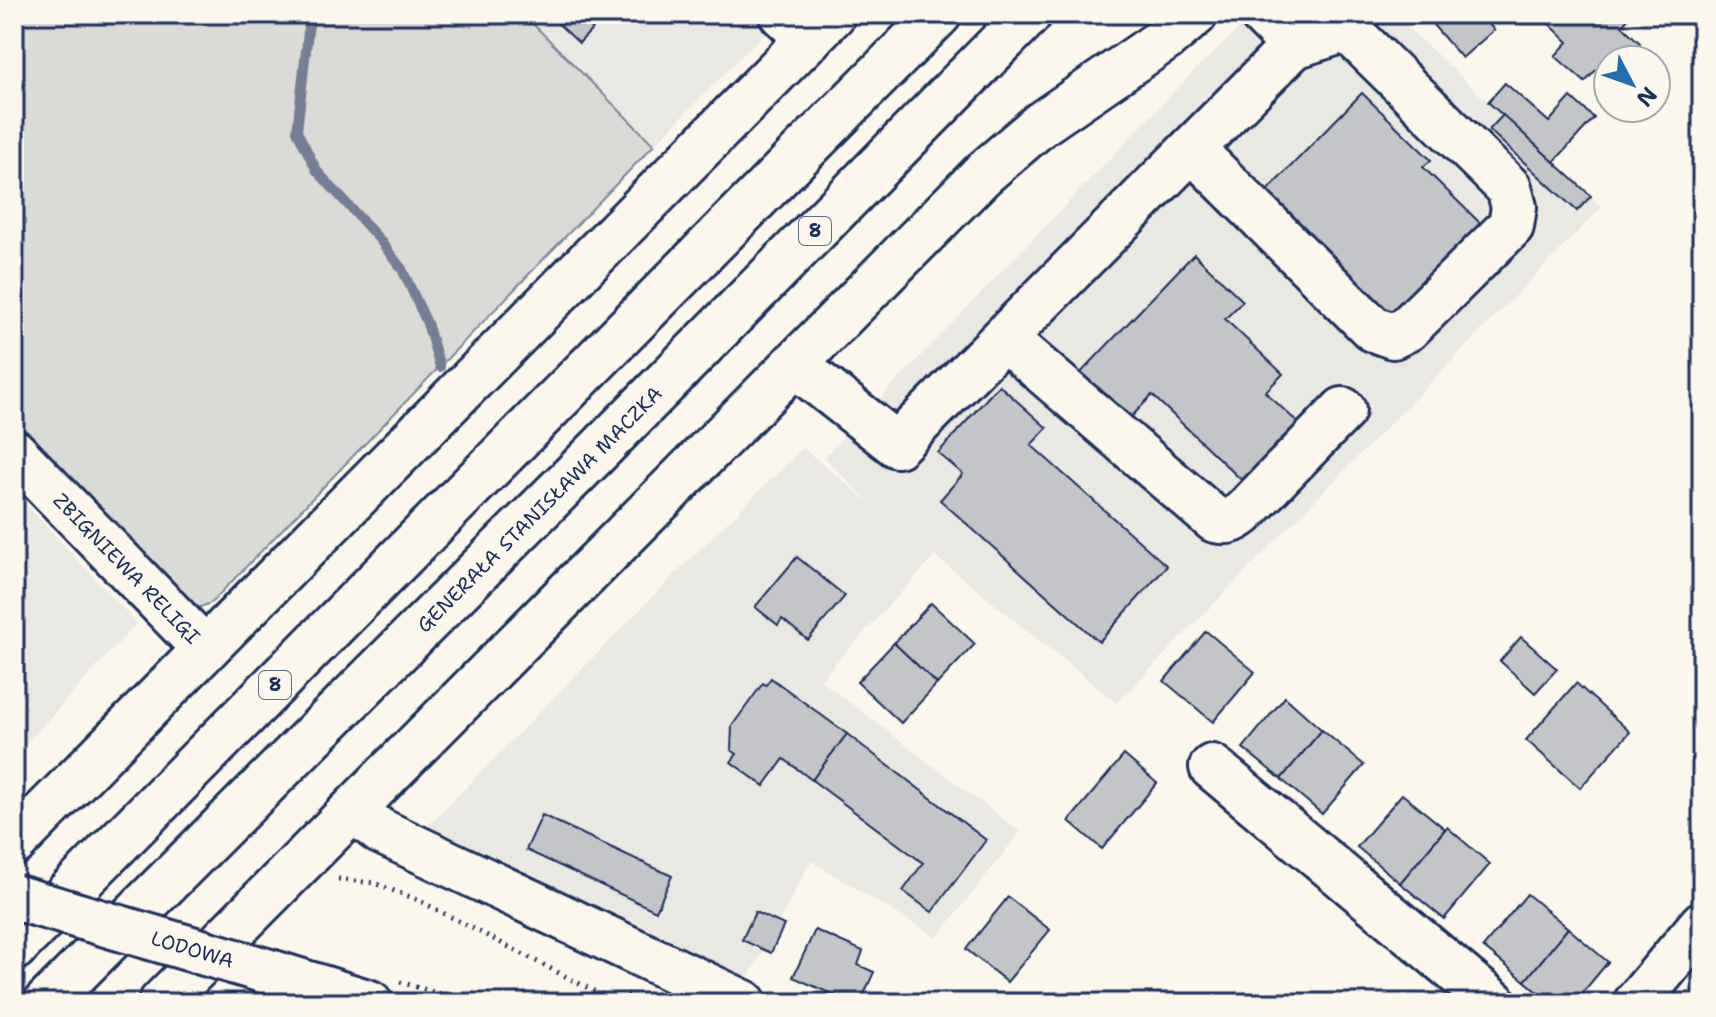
<svg xmlns="http://www.w3.org/2000/svg" width="1716" height="1017" viewBox="0 0 1716 1017" font-family="'Shantell Sans',sans-serif">
	<rect width="100%" height="100%" fill="#fbf7ec"/>
	<filter id="ink" filterUnits="userSpaceOnUse"><feTurbulence type="fractalNoise" baseFrequency=".0125" numOctaves="2"/><feDisplacementMap in="SourceGraphic" scale="16" xChannelSelector="R" yChannelSelector="G"/><feConvolveMatrix kernelMatrix="1 2 1 2 8 2 1 2 1" color-interpolation-filters="sRGB"/></filter>
	<g filter="url(#ink)">
		<g fill="#eae8e2">
			<polygon points="523,14 783,14 654,145"/>
			<polygon points="1255,14 1393,14 1602,207 1117,703 935,556 820,680 1020,832 937,938 811,861 748,978 426,828 672,577 803,448 869,502 824,457 1194,71"/>
			<polygon points="14,492 137,623 14,757"/>
		</g>
		<polygon fill="#dadad7" stroke="#7a849a" stroke-width="2" points="14,14 523,14 654,145 211,603 198,608 178,598 14,420"/>
		<g fill="none" stroke-linecap="round" stroke-linejoin="round">
			<polyline stroke="#747e96" stroke-width="10" points="310,14 297,131 317,171 379,239 402,269 427,323 440,367"/>
		</g>
		<g fill="#c3c5c9" stroke="#1b2f5e" stroke-width="2">
			<polygon points="548,14 607,14 579,43"/>
			<polygon points="1444,14 1463,14 1466,18 1471,14 1480,14 1494,30 1462,58 1433,25"/>
			<polygon points="1539,14 1631,14 1622,26 1640,43 1624,60 1608,60 1606,79 1596,70 1585,82 1555,56 1568,42"/>
			<polygon points="1505,83 1549,122 1571,97 1594,118 1554,162 1488,102"/>
			<polygon points="1362,93 1431,160 1423,167 1481,224 1386,322 1259,199"/>
			<polygon points="1503,115 1591,196 1577,211 1489,130"/>
			<polygon points="1194,254 1243,301 1225,319 1283,374 1265,392 1309,433 1253,491 1152,395 1121,428 1073,381"/>
			<polygon points="999,385 1047,428 1031,445 1167,566 1099,642 940,500 963,474 938,453"/>
			<polygon points="797,557 845,596 808,640 782,619 778,625 755,607"/>
			<polygon points="931,603 975,644 937,684 894,643"/>
			<polygon points="1206,631 1255,672 1213,722 1164,681"/>
			<polygon points="1521,637 1557,669 1535,693 1500,661"/>
			<polygon points="894,643 937,684 901,723 857,682"/>
			<polygon points="771,678 847,734 812,780 784,759 764,786 731,762 737,754 731,750 732,726 763,683 766,685"/>
			<polygon points="1576,683 1630,732 1580,788 1526,740"/>
			<polygon points="1285,697 1322,730 1281,779 1243,748"/>
			<polygon points="1322,730 1364,765 1322,814 1281,779"/>
			<polygon points="847,734 986,840 932,912 903,891 923,863 812,780"/>
			<polygon points="1124,755 1157,783 1102,849 1069,821"/>
			<polygon points="1402,794 1445,829 1400,883 1357,847"/>
			<polygon points="542,815 672,876 656,911 526,850"/>
			<polygon points="1447,827 1490,864 1444,919 1400,883"/>
			<polygon points="1527,894 1568,928 1525,981 1483,947"/>
			<polygon points="1008,897 1050,930 1007,982 966,949"/>
			<polygon points="755,912 784,925 771,953 742,940"/>
			<polygon points="1568,928 1608,962 1574,1003 1551,1003 1525,981"/>
			<polygon points="815,930 863,951 858,965 874,972 860,1003 852,1003 793,977"/>
		</g>
		<g fill="none" stroke-linecap="round" stroke-linejoin="round">
			<g stroke="#1b2f5e" stroke-width="50">
				<g id="minor">
					<polyline points="782,14 809,39"/>
					<polyline points="1192,149 1373,329 1393,336 1407,329 1511,226 1514,207 1509,188 1347,29 1294,46"/>
					<path d="M1004 338 1215 520C1227 523 1233 521 1243 513L1343 410"/>
					<polyline points="794,364 897,445 1294,46 1262,14"/>
					<path id="s1" d="M14 452 205 649"/>
					<polyline points="1212,767 1494,1003"/>
					<polyline points="353,810 380,831 744,1003"/>
					<polyline points="14,843 833,14"/>
					<polyline points="273,973 370,1003"/>
					<polyline points="161,1003 983,174 1041,124 1165,39 1195,14"/>
					<polyline points="1636,1003 1702,924"/>
				</g>
			</g>
			<g stroke="#1b2f5e" stroke-width="50">
				<g id="highway">
					<polyline points="14,948 939,14"/>
					<path id="s2" d="M46 1003 601 448 1029 14"/>
				</g>
			</g>
			<g stroke="#1b2f5e" stroke-width="5" stroke-dasharray="2 6" stroke-linecap="butt">
				<polyline points="338,879 374,883 418,900 617,1003"/>
				<polyline points="400,982 471,1003"/>
				<polyline points="627,994 644,1003"/>
			</g>
			<use href="#minor" stroke="#fbf7ec" stroke-width="44"/>
			<use href="#highway" stroke="#fbf7ec" stroke-width="44"/>
			<g stroke="#1b2f5e" stroke-width="50" stroke-linecap="butt">
				<g id="minor-bridge">
					<path id="s3" d="M14 897 273 973"/>
				</g>
			</g>
			<use href="#minor-bridge" stroke="#fbf7ec" stroke-width="44"/>
		</g>
	</g>
	<g text-anchor="middle" dominant-baseline="central" stroke-width="6" stroke-linejoin="round" paint-order="stroke">
		<g fill="#fbf7ec" stroke="#5e6b89" stroke-width="2">
			<rect x="799" y="217" width="32" height="28" rx="6"/>
			<rect x="259" y="671" width="32" height="28" rx="6"/>
		</g>
		<g font-size="18" font-weight="bold" fill="#1b2f5e">
			<text x="815" y="231">8</text>
			<text x="275" y="685">8</text>
		</g>
		<g font-size="20" fill="#1b2f5e" stroke="#fbf7ec">
			<text stroke="none"><textPath href="#s2" startOffset="698">GENERAŁA STANISŁAWA MACZKA</textPath></text>
			<text stroke="none"><textPath href="#s1" startOffset="162">ZBIGNIEWA RELIGI</textPath></text>
			<text stroke="none"><textPath href="#s3" startOffset="186">LODOWA</textPath></text>
		</g>
	</g>
	<rect width="1716" height="1017" fill="none" stroke="#fbf7ec" stroke-width="48"/>
	<rect x="24" y="24" width="1668" height="969" fill="none" stroke="#1b2f5e" stroke-width="3" filter="url(#ink)"/>
	<g transform="translate(1632 84) rotate(131)"><circle r="38" fill="#fbf7ec" stroke="#a1a7b3" stroke-width="2"/>
	<path d="M0-6L14 30L0 20L-14 30Z" fill="#1f6fb2"/>
	<text y="-12" font-size="22" font-weight="bold" text-anchor="middle" fill="#1b2f5e">N</text>
	</g>
</svg>
